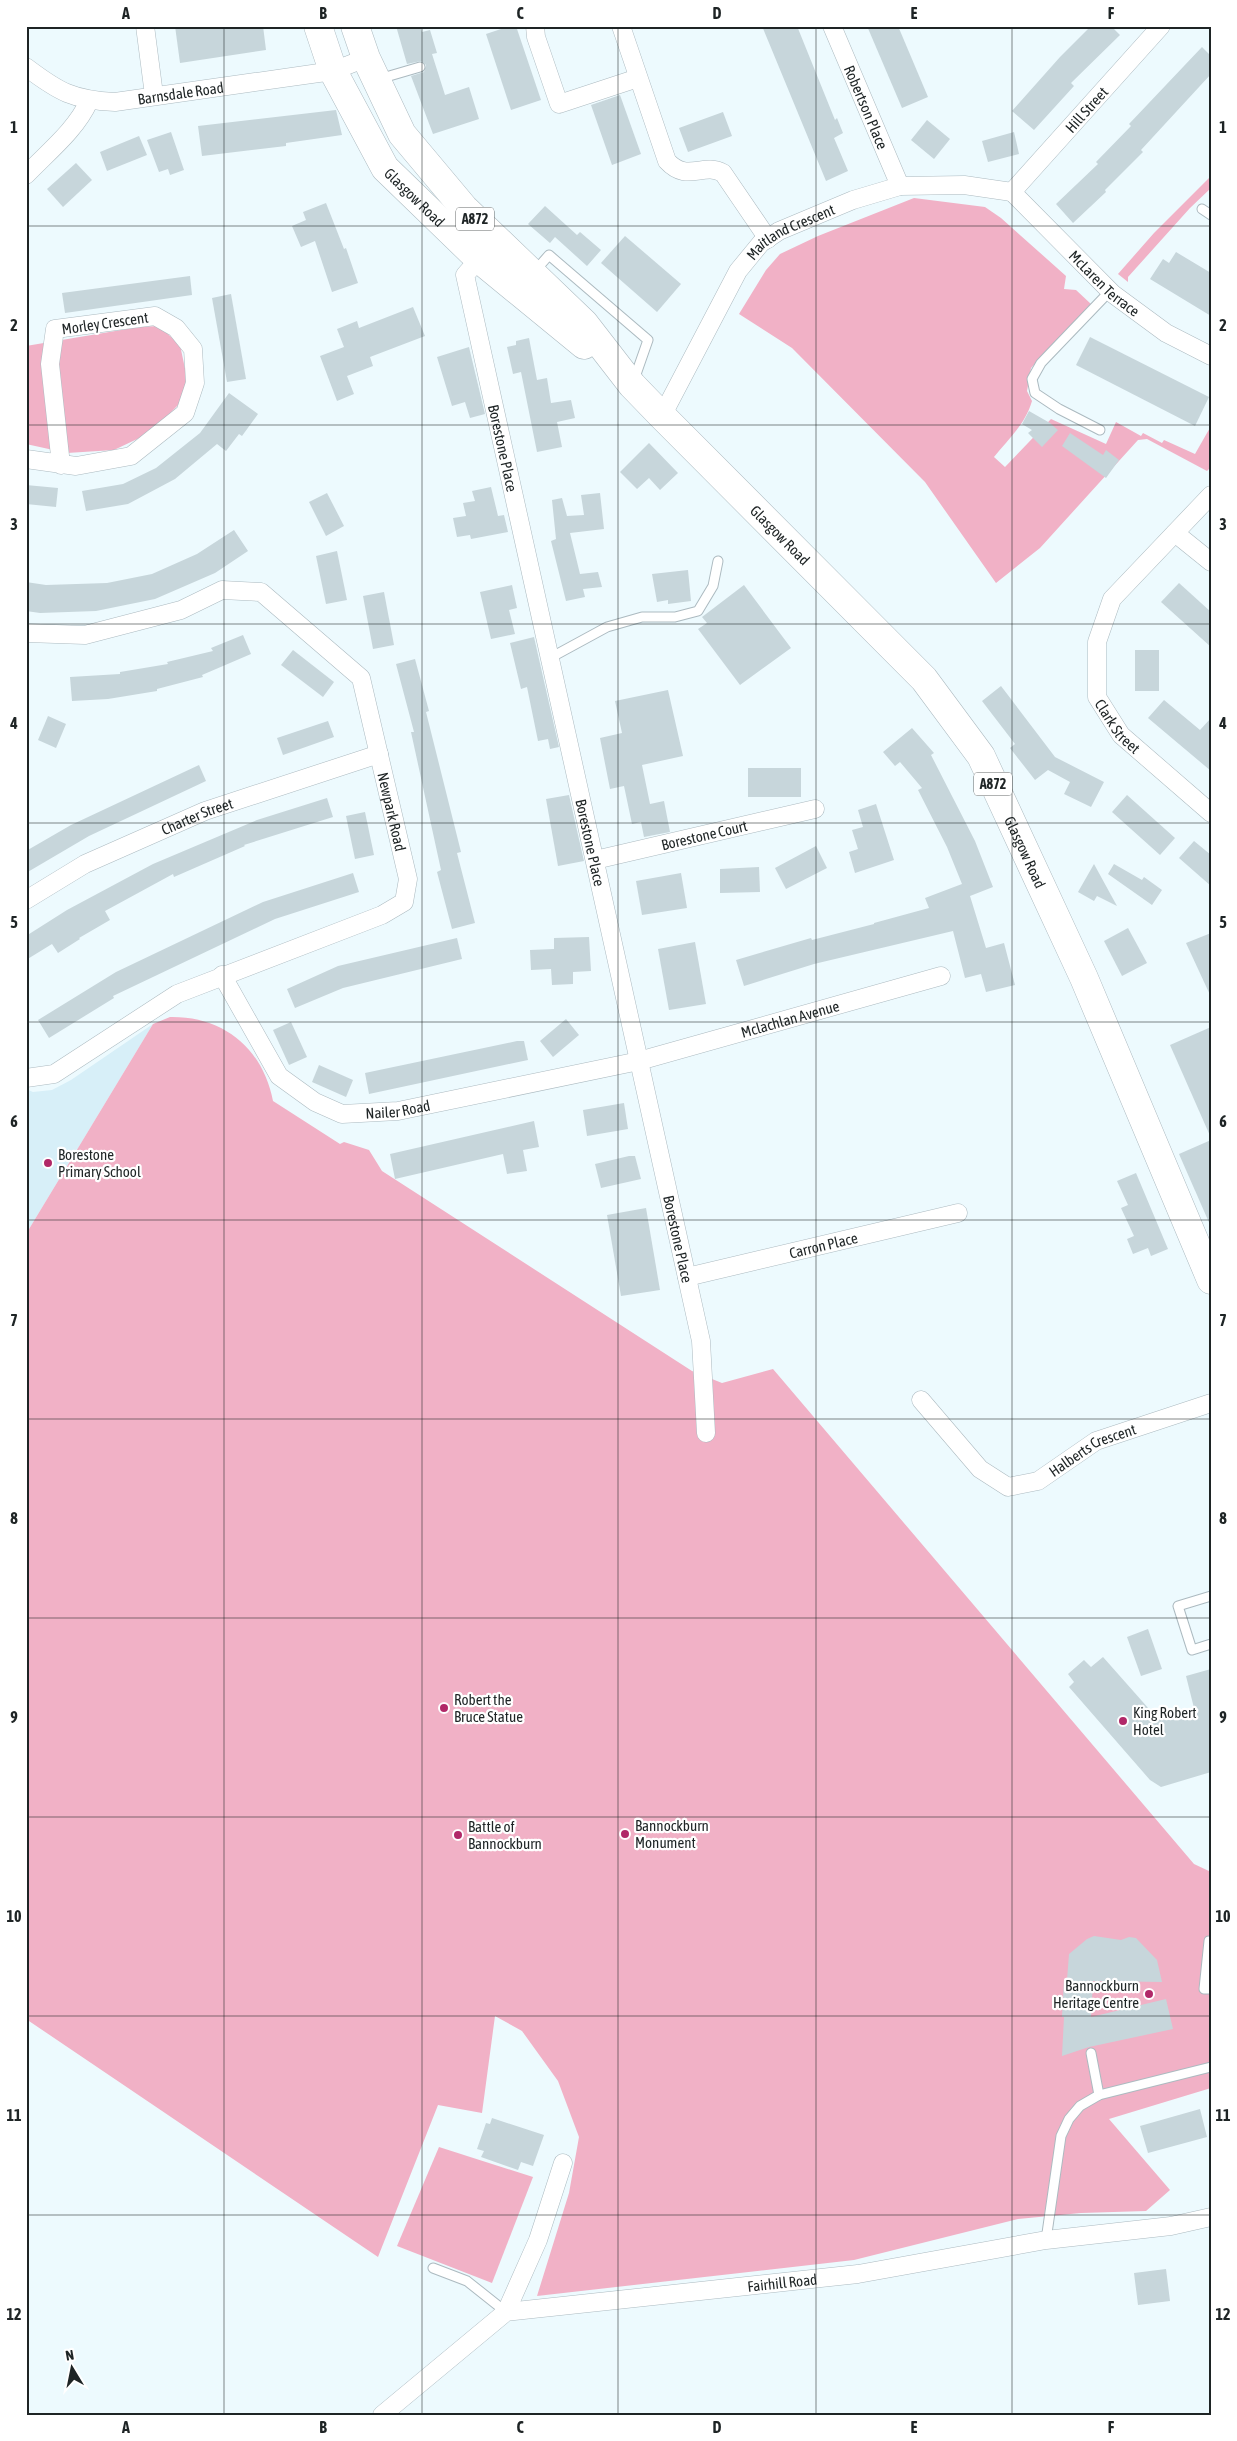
<svg xmlns="http://www.w3.org/2000/svg" width="1237" height="2441" viewBox="0 0 1237 2441" font-family="'Asap Condensed',sans-serif">
	<rect width="100%" height="100%" fill="#edfafe"/>
	<polygon fill="#d7eff8" points="153,1024 26,1234 26,1089 33,1092 52,1090 71,1080"/>
	<g fill="#f1b1c6">
		<polygon points="1211,176 1211,188 1190,208 1128,277 1128,282 1118,274 1154,233"/>
		<path d="M914 198 985 207 1001 218 1066 276 1064 289 1076 290 1091 304 1031 368 1027 391 1032 401C1025 425 1008 439 994 457L1005 467 1051 419 1106 444 1116 422 1141 436 1143 433 1162 443 1164 440 1195 454 1211 426V467L1207 471 1147 439 1138 440 1040 548 996 583 925 482 792 348 739 314 766 270 780 254 818 236Z"/>
		<polygon points="159,326 180,345 187,378 179,404 152,432 114,450 67,453 26,444 26,346 139,327"/>
		<path d="M170 1017C224 1016 263 1049 273 1101L340 1144 344 1142 369 1150 382 1171 692 1371 722 1383 773 1369 1194 1864 1211 1872V2088L1109 2119 1170 2190 1146 2211 1081 2213 1018 2219 854 2260 537 2296 569 2193 579 2137 558 2081 522 2031 495 2016 482 2113 438 2105 378 2257 26 2019V1234L153 1024Z"/>
		<polygon points="439,2147 533,2177 492,2283 397,2246"/>
	</g>
	<g fill="#c7d6db">
		<polygon points="175,26 263,26 266,50 180,63"/>
		<polygon points="396,26 420,26 422,32 430,30 437,53 432,54 445,95 469,87 479,119 433,134 411,76 424,72 426,65 421,61 407,64"/>
		<polygon points="510,26 516,26 541,100 511,110 486,34"/>
		<polygon points="762,26 797,26 835,120 837,118 843,133 834,138 848,171 826,181"/>
		<polygon points="867,26 898,26 928,97 902,108"/>
		<polygon points="1091,26 1111,26 1120,35 1071,83 1074,86 1034,130 1012,111 1060,57"/>
		<polygon points="1202,47 1211,56 1211,74 1141,150 1143,152 1105,190 1106,192 1073,223 1056,204 1098,164 1096,162 1131,126 1129,124"/>
		<polygon points="620,95 641,154 612,165 591,105"/>
		<polygon points="336,110 342,135 286,143 286,146 202,156 198,126"/>
		<polygon points="723,112 732,136 688,152 679,128"/>
		<polygon points="927,120 950,139 934,159 911,140"/>
		<polygon points="171,132 184,170 170,175 168,169 159,172 147,140"/>
		<polygon points="1014,132 1019,154 988,162 982,141"/>
		<polygon points="139,136 147,155 107,171 100,152"/>
		<polygon points="76,163 92,180 63,207 47,189"/>
		<polygon points="326,203 344,249 346,248 358,283 332,292 315,241 301,247 292,226 306,220 303,212"/>
		<polygon points="545,206 577,235 580,232 601,250 587,266 555,237 550,243 528,224"/>
		<polygon points="625,236 681,284 657,312 601,263"/>
		<polygon points="1176,252 1211,273 1211,316 1150,279 1163,259 1169,263"/>
		<polygon points="190,276 192,295 65,313 62,293"/>
		<polygon points="231,294 246,379 227,382 212,298"/>
		<polygon points="413,307 425,336 370,357 373,366 347,376 354,394 337,401 320,356 344,347 337,329 357,321 359,328"/>
		<polygon points="1090,337 1209,397 1195,426 1076,365"/>
		<polygon points="529,338 537,380 547,378 551,403 571,400 575,418 557,422 562,447 537,452 521,372 513,374 507,347 516,345 516,341"/>
		<polygon points="469,347 485,414 470,418 465,402 452,406 437,357"/>
		<polygon points="229,393 258,414 242,436 239,434 226,451 217,444 175,479 128,504 86,511 82,491 123,484 156,468 200,433"/>
		<polygon points="1029,411 1050,423 1058,430 1042,447 1028,433 1032,430 1022,424"/>
		<polygon points="1070,433 1103,455 1106,450 1119,460 1106,478 1062,446"/>
		<polygon points="649,443 678,473 660,490 649,478 637,489 620,472"/>
		<polygon points="26,485 58,488 56,507 26,504"/>
		<polygon points="491,487 498,516 504,515 508,532 471,539 470,535 457,537 453,518 466,516 463,503 475,501 472,491"/>
		<polygon points="327,493 344,526 326,536 309,502"/>
		<polygon points="600,493 604,529 570,533 580,574 598,572 602,587 583,589 585,597 566,601 551,541 556,539 552,500 562,498 567,516 584,515 581,495"/>
		<polygon points="234,530 248,551 215,573 155,599 96,611 40,613 26,611 26,582 46,585 107,583 152,574 197,554"/>
		<polygon points="337,551 347,600 326,604 316,556"/>
		<polygon points="688,570 691,601 668,604 668,600 657,602 652,574"/>
		<polygon points="1179,583 1211,612 1211,647 1161,602"/>
		<polygon points="512,585 517,608 509,610 515,634 491,639 480,592"/>
		<polygon points="744,585 791,648 740,685 698,629 707,623 702,617"/>
		<polygon points="384,592 394,645 373,649 363,596"/>
		<polygon points="243,635 251,654 202,675 203,677 157,689 157,691 108,699 72,701 70,677 120,674 120,672 168,664 167,662 213,651 211,648"/>
		<polygon points="534,637 559,747 550,749 548,739 538,741 527,687 521,689 510,643"/>
		<polygon points="293,650 334,682 323,697 281,665"/>
		<rect x="1135" y="650" width="24" height="41"/>
		<polygon points="415,659 429,711 426,712 461,852 457,853 475,923 452,929 437,872 441,870 411,732 414,732 396,664"/>
		<polygon points="1001,686 1055,757 1104,782 1091,807 1064,794 1070,782 1048,770 1035,780 1010,748 1015,744 982,701"/>
		<polygon points="668,690 683,756 642,765 650,804 664,801 670,832 644,837 641,822 632,824 624,786 610,789 600,738 622,733 615,701"/>
		<polygon points="1164,700 1200,730 1211,718 1211,771 1148,718"/>
		<polygon points="48,716 66,724 56,748 38,740"/>
		<polygon points="328,721 334,737 283,755 277,738"/>
		<polygon points="912,728 934,753 931,755 975,841 993,887 970,896 986,948 1004,943 1015,985 986,992 981,974 965,978 953,931 814,964 744,986 736,960 811,938 812,940 874,924 874,923 929,908 925,898 962,884 947,847 918,790 922,788 900,762 895,766 883,752"/>
		<polygon points="199,765 206,781 89,836 26,873 26,851 71,825"/>
		<rect x="748" y="768" width="53" height="29"/>
		<polygon points="569,795 584,861 558,866 546,799"/>
		<polygon points="1127,795 1175,838 1160,855 1112,812"/>
		<polygon points="327,798 333,817 244,845 245,846 174,877 173,874 105,911 110,920 79,938 80,939 58,953 52,944 26,960 26,936 67,910 153,864 257,820"/>
		<polygon points="876,804 894,860 855,873 849,852 858,849 852,830 863,827 858,810"/>
		<polygon points="365,812 374,855 355,859 346,816"/>
		<polygon points="1194,841 1211,855 1211,886 1179,858"/>
		<polygon points="816,846 827,868 786,889 775,868"/>
		<polygon points="1094,864 1117,906 1097,896 1094,901 1078,892"/>
		<polygon points="1114,864 1142,880 1144,877 1162,890 1152,905 1108,874"/>
		<polygon points="759,867 760,892 720,893 720,869"/>
		<polygon points="353,873 359,892 275,919 113,996 114,998 49,1038 38,1020 116,972 263,902"/>
		<polygon points="681,873 687,908 642,915 636,881"/>
		<polygon points="1128,928 1147,963 1122,976 1104,941"/>
		<polygon points="1211,933 1211,997 1186,943"/>
		<polygon points="589,937 591,971 573,972 573,984 552,985 551,969 531,970 530,950 554,949 554,938"/>
		<polygon points="457,938 462,959 343,988 295,1008 287,989 338,966"/>
		<polygon points="695,942 706,1004 669,1010 658,949"/>
		<polygon points="566,1019 579,1035 553,1057 540,1041"/>
		<polygon points="291,1022 307,1057 289,1065 273,1030"/>
		<polygon points="1211,1027 1211,1138 1170,1045"/>
		<polygon points="517,1041 524,1041 528,1060 369,1094 365,1073"/>
		<polygon points="319,1065 353,1080 346,1097 312,1082"/>
		<polygon points="624,1103 628,1129 587,1136 583,1110"/>
		<polygon points="534,1121 539,1147 523,1150 527,1171 507,1174 503,1154 395,1179 390,1154"/>
		<polygon points="1211,1140 1211,1227 1179,1154"/>
		<polygon points="629,1156 635,1156 641,1179 601,1188 595,1164"/>
		<polygon points="1136,1173 1168,1249 1151,1256 1148,1248 1133,1254 1127,1239 1134,1236 1121,1208 1128,1205 1117,1181"/>
		<polygon points="646,1208 660,1290 621,1296 607,1215"/>
		<polygon points="1148,1629 1162,1669 1141,1676 1127,1637"/>
		<polygon points="1103,1657 1157,1718 1194,1708 1186,1676 1211,1669 1211,1772 1161,1787 1150,1780 1069,1687 1074,1682 1068,1674 1084,1660 1091,1667"/>
		<polygon points="1094,1936 1121,1940 1129,1937 1136,1938 1157,1960 1162,1982 1093,1981 1091,2017 1166,1999 1173,2029 1089,2047 1062,2056 1064,2017 1062,2017 1064,1979 1067,1980 1069,1954 1087,1939"/>
		<polygon points="1200,2109 1207,2137 1148,2153 1140,2126"/>
		<polygon points="492,2118 544,2135 533,2166 521,2162 518,2170 481,2157 484,2151 477,2149 486,2123 490,2124"/>
		<polygon points="1166,2269 1170,2301 1138,2305 1134,2273"/>
	</g>
	<g fill="none" stroke-linecap="round" stroke-linejoin="round">
		<g stroke="#acbac0" stroke-width="11">
			<g id="lane">
				<polyline points="379,79 420,67"/>
				<polyline points="1202,209 1211,215"/>
				<polyline points="535,271 549,255 648,340 634,380"/>
				<polyline points="1100,430 1059,409 1035,393 1032,379 1041,363 1110,291"/>
				<polyline points="550,658 607,627 642,617 675,617 698,611 713,586 718,561"/>
				<polyline points="1211,1596 1178,1606 1192,1650 1211,1644"/>
				<polyline points="1211,1941 1209,1941 1204,1989 1211,1989"/>
				<polyline points="1091,2053 1099,2095"/>
				<polyline points="1046,2240 1061,2136 1069,2119 1080,2106 1099,2095 1211,2067"/>
				<polyline points="433,2268 467,2281 506,2312"/>
			</g>
		</g>
		<g stroke="#acbac0" stroke-width="19">
			<g id="street">
				<polyline points="145,26 154,95"/>
				<polyline points="535,26 536,37 559,104 638,78"/>
				<path d="M621 26 667 161C687 183 703 162 723 173L768 239"/>
				<path id="s1" d="M832 26 900 186"/>
				<path id="s2" d="M26 67C59 92 73 100 115 102L333 71 366 58"/>
				<path d="M26 175C48 152 76 130 89 101"/>
				<path id="s3" d="M1012 192 1113 294 1166 333 1211 356"/>
				<path id="s4" d="M1012 192 1161 26"/>
				<path id="s5" d="M476 250 479 259 465 275 701 1341 706 1433"/>
				<path id="s6" d="M662 416 738 271 761 243 779 231 853 200 900 186 964 185 1012 192"/>
				<polyline points="26,459 76,466 131,456 185,413 195,383 193,349 176,328 155,316 55,329 50,364 61,465"/>
				<path id="s7" d="M1211 495 1112 599 1097 642V697L1121 735 1211 813"/>
				<polyline points="1175,533 1211,562"/>
				<path id="s8" d="M26 633 85 635 181 610 222 590 261 592 361 678 408 879 404 902 382 915 177 994 54 1074 26 1078"/>
				<path id="s9" d="M595 860 815 809"/>
				<path id="s10" d="M26 900 85 864 205 811 379 754"/>
				<path id="s11" d="M222 975 279 1076 315 1102 342 1114 398 1111 639 1061 941 976"/>
				<path id="s12" d="M687 1277 958 1213"/>
				<path id="s13" d="M921 1400 980 1469 1008 1487 1038 1481 1096 1441 1211 1403"/>
				<polyline points="506,2312 538,2240 563,2163"/>
				<path id="s14" d="M382 2415 506 2312 858 2274 1046 2240 1171 2226 1211 2217"/>
			</g>
		</g>
		<g stroke="#acbac0" stroke-width="29">
			<g id="primary">
				<path id="s15" d="M318 26 333 71 385 168 479 259 584 345"/>
				<path id="s16" d="M355 26 366 58 402 134 464 208 584 323 632 385 662 416 924 679 981 756 1084 978 1211 1280"/>
			</g>
		</g>
		<use href="#lane" stroke="#fff" stroke-width="9"/>
		<use href="#street" stroke="#fff" stroke-width="18"/>
		<use href="#primary" stroke="#fff" stroke-width="28"/>
	</g>
	<path fill="none" stroke="#1e2425" stroke-width="1" stroke-opacity="0.55" d="M224 26V2415M422 26V2415M618 26V2415M816 26V2415M1012 26V2415M26 226H1211M26 425H1211M26 624H1211M26 823H1211M26 1022H1211M26 1220H1211M26 1419H1211M26 1618H1211M26 1817H1211M26 2016H1211M26 2215H1211"/>
	<g fill="#b12868" stroke="#fff" stroke-width="2">
		<circle cx="48" cy="1163" r="5"/>
		<circle cx="444" cy="1708" r="5"/>
		<circle cx="1123" cy="1721" r="5"/>
		<circle cx="625" cy="1834" r="5"/>
		<circle cx="458" cy="1835" r="5"/>
		<circle cx="1149" cy="1994" r="5"/>
	</g>
	<g text-anchor="middle" dominant-baseline="central" stroke-width="4.5" stroke-linejoin="round" paint-order="stroke">
		<g fill="#fff" stroke="#626666" stroke-width="1">
			<rect x="456" y="207.5" width="38" height="23" rx="4"/>
			<rect x="974" y="772.5" width="38" height="23" rx="4"/>
		</g>
		<g font-size="14" font-weight="bold" fill="#1e2425">
			<text x="475" y="219">A872</text>
			<text x="993" y="784">A872</text>
		</g>
		<g font-size="15" fill="#1e2425" stroke="#fff">
			<text stroke="none"><textPath href="#s2" startOffset="164">Barnsdale Road</textPath></text>
			<text stroke="none"><textPath href="#s1" startOffset="88">Robertson Place</textPath></text>
			<text stroke="none"><textPath href="#s4" startOffset="111">Hill Street</textPath></text>
			<text stroke="none"><textPath href="#s15" startOffset="199">Glasgow Road</textPath></text>
			<text stroke="none"><textPath href="#s6" startOffset="231">Maitland Crescent</textPath></text>
			<text stroke="none"><textPath href="#s3" startOffset="130">McLaren Terrace</textPath></text>
			<text transform="translate(105 323) rotate(-8)">Morley Crescent</text>
			<text stroke="none"><textPath href="#s5" startOffset="208">Borestone Place</textPath></text>
			<text stroke="none"><textPath href="#s16" startOffset="670">Glasgow Road</textPath></text>
			<text stroke="none"><textPath href="#s7" startOffset="280">Clark Street</textPath></text>
			<text stroke="none"><textPath href="#s8" startOffset="512">Newpark Road</textPath></text>
			<text stroke="none"><textPath href="#s10" startOffset="191">Charter Street</textPath></text>
			<text stroke="none"><textPath href="#s9" startOffset="112">Borestone Court</textPath></text>
			<text stroke="none"><textPath href="#s5" startOffset="612">Borestone Place</textPath></text>
			<text stroke="none"><textPath href="#s16" startOffset="1075">Glasgow Road</textPath></text>
			<text stroke="none"><textPath href="#s11" startOffset="649">Mclachlan Avenue</textPath></text>
			<text stroke="none"><textPath href="#s11" startOffset="246">Nailer Road</textPath></text>
			<text stroke="none"><textPath href="#s5" startOffset="1018">Borestone Place</textPath></text>
			<text stroke="none"><textPath href="#s12" startOffset="140">Carron Place</textPath></text>
			<text stroke="none"><textPath href="#s13" startOffset="218">Halberts Crescent</textPath></text>
			<text stroke="none"><textPath href="#s14" startOffset="439">Fairhill Road</textPath></text>
		</g>
		<g font-size="15" fill="#1e2425" stroke="#fff" text-anchor="start">
			<text x="58" y="1154">Borestone<tspan x="58" dy="17">Primary School</tspan></text>
			<text x="454" y="1699">Robert the<tspan x="454" dy="17">Bruce Statue</tspan></text>
			<text x="1133" y="1712">King Robert<tspan x="1133" dy="17">Hotel</tspan></text>
			<text x="635" y="1825">Bannockburn<tspan x="635" dy="17">Monument</tspan></text>
			<text x="468" y="1826">Battle of<tspan x="468" dy="17">Bannockburn</tspan></text>
			<text x="1139" y="1985" text-anchor="end">Bannockburn<tspan x="1139" dy="17">Heritage Centre</tspan></text>
		</g>
	</g>
	<rect width="1237" height="2441" fill="none" stroke="#ffffff" stroke-width="55"/>
	<g transform="translate(72 2368) rotate(350)" stroke="#ffffff" stroke-width="4" paint-order="stroke">
	<path d="M0-4L9 19L0 12L-9 19Z" fill="#1e2425"/>
	<text y="-8" font-size="14" font-weight="bold" text-anchor="middle" fill="#1e2425">N</text>
	</g>
	<rect x="28" y="28" width="1182" height="2386" fill="none" stroke="#1e2425" stroke-width="2"/>
	<g font-size="16" text-anchor="middle" font-weight="bold" fill="#1e2425">
		<text x="126" y="19">A</text>
		<text x="323" y="19">B</text>
		<text x="520" y="19">C</text>
		<text x="717" y="19">D</text>
		<text x="914" y="19">E</text>
		<text x="1111" y="19">F</text>
		<text x="14" y="133">1</text>
		<text x="1223" y="133">1</text>
		<text x="14" y="331">2</text>
		<text x="1223" y="331">2</text>
		<text x="14" y="530">3</text>
		<text x="1223" y="530">3</text>
		<text x="14" y="729">4</text>
		<text x="1223" y="729">4</text>
		<text x="14" y="928">5</text>
		<text x="1223" y="928">5</text>
		<text x="14" y="1127">6</text>
		<text x="1223" y="1127">6</text>
		<text x="14" y="1326">7</text>
		<text x="1223" y="1326">7</text>
		<text x="14" y="1524">8</text>
		<text x="1223" y="1524">8</text>
		<text x="14" y="1723">9</text>
		<text x="1223" y="1723">9</text>
		<text x="14" y="1922">10</text>
		<text x="1223" y="1922">10</text>
		<text x="14" y="2121">11</text>
		<text x="1223" y="2121">11</text>
		<text x="14" y="2320">12</text>
		<text x="1223" y="2320">12</text>
		<text x="126" y="2433">A</text>
		<text x="323" y="2433">B</text>
		<text x="520" y="2433">C</text>
		<text x="717" y="2433">D</text>
		<text x="914" y="2433">E</text>
		<text x="1111" y="2433">F</text>
	</g>
</svg>
